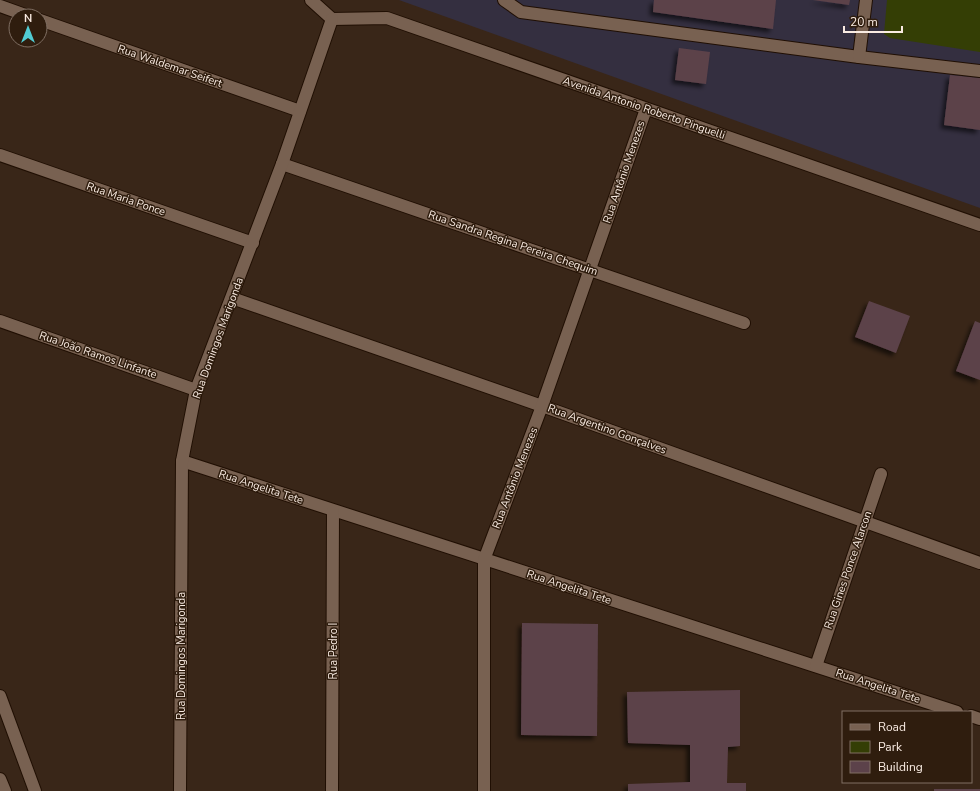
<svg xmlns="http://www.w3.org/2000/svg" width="980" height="791" viewBox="0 0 980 791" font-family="'Nunito Sans',sans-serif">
	<defs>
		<filter id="shadow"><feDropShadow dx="-3.5" dy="3.5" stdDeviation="2" flood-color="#0009"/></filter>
	</defs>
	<rect width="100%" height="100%" fill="#392618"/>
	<polygon fill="#342f40" points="399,0 980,0 980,208"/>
	<polygon fill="#343e05" points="887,0 980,0 980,52 890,38 884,34"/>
	<g fill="#5c424a" filter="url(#shadow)">
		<polygon points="654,0 776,0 773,29 653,12"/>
		<polygon points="813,0 850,0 849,5"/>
		<polygon points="679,48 710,52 706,84 675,80"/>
		<polygon points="950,75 980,78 980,130 944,125"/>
		<polygon points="869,301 910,316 896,353 855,337"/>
		<polygon points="975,321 980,323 980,380 956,371"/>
		<polygon points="522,623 598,624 597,736 521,735"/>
		<polygon points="740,690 740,746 728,747 727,783 746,783 746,791 628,791 628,784 690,782 690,745 628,743 627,692"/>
		<rect x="934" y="789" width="46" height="2"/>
	</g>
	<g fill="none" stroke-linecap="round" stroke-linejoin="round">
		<g stroke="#200f03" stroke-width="14">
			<g id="minor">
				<polyline points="311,0 332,19 387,18 980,225"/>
				<polyline points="504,0 521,12 859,57 980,71"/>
				<polyline points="0,6 28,16"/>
				<polyline points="40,20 300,111"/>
				<polyline points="859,57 866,0"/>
				<polyline points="0,155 253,243"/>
				<polyline points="282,164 744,323"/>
				<polyline points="232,298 542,406 980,563"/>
				<polyline points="0,321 196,390"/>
				<polyline points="182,461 957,712"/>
				<polyline points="816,666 881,474"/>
				<polyline points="0,696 35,791"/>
				<polyline points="971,716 980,719"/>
				<polyline points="0,779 5,791"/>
				<polyline points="180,791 182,461 196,390 282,164 332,19"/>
				<polyline points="332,791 333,511"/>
				<polyline points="484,791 484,560 542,406 646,109"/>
			</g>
		</g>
		<use href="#minor" stroke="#786151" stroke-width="12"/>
	</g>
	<g text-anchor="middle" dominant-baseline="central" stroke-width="3" stroke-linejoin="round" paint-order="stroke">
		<g font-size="11" fill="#f9ebe2" stroke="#2f1d0e">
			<text transform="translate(170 66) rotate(19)">Rua Waldemar Seifert</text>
			<text transform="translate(644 108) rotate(19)">Avenida Antonio Roberto Pinguelli</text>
			<text transform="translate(624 172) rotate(-71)">Rua Antônio Menezes</text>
			<text transform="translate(126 199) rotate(19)">Rua Maria Ponce</text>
			<text transform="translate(513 243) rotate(19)">Rua Sandra Regina Pereira Chequim</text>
			<text transform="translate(218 338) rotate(-70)">Rua Domingos Marigonda</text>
			<text transform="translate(98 355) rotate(19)">Rua João Ramos Linfante</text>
			<text transform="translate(607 429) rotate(20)">Rua Argentino Gonçalves</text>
			<text transform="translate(515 478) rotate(-69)">Rua Antônio Menezes</text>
			<text transform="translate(261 487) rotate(18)">Rua Angelita Tete</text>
			<text transform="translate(848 570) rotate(-71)">Rua Gines Ponce Alarcon</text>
			<text transform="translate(569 587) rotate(18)">Rua Angelita Tete</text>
			<text transform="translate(333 651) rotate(-90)">Rua Pedro I</text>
			<text transform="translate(181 656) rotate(-90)">Rua Domingos Marigonda</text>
			<text transform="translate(878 686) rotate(18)">Rua Angelita Tete</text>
		</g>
	</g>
	<rect x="842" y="711" width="130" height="72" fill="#2f1d0e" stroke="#806f63"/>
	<rect x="850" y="724" width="20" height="6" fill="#786151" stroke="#806f63"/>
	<text x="878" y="731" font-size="12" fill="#f9ebe2">Road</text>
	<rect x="850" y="741" width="20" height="12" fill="#343e05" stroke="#806f63"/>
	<text x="878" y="751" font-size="12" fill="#f9ebe2">Park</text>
	<rect x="850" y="761" width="20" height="12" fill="#5c424a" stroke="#806f63"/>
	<text x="878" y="771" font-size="12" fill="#f9ebe2">Building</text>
	<g transform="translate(28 28)"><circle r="19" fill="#2f1d0e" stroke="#806f63"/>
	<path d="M0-3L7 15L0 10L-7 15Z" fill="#51ccd3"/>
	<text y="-6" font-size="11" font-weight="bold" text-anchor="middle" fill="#f9ebe2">N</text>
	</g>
	<path d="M844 26v6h58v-6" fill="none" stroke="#f9ebe2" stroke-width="2"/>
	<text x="850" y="26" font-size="12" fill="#f9ebe2" stroke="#2f1d0e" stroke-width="3" paint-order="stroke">20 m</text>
</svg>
